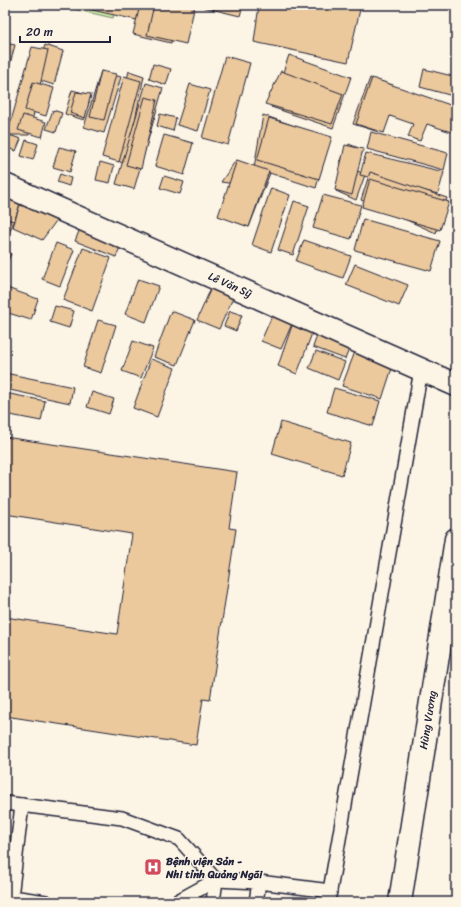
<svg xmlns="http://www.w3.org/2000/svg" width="461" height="907" viewBox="0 0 461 907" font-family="Sriracha,sans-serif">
	<rect width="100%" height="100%" fill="#fcf5e5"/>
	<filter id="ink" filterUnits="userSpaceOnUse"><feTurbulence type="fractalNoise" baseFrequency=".025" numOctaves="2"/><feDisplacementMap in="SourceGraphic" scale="8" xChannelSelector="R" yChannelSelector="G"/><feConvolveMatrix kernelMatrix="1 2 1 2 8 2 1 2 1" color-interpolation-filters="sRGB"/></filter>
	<g filter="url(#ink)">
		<polygon fill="#cae9a1" stroke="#76866e" points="56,5 116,5 113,18"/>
		<g fill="#ebc99c" stroke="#22223b">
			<polygon points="70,5 145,5 141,21"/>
			<polygon points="140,5 179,5 171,43 133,34"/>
			<polygon points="154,5 195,5 186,44 147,35"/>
			<polygon points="203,5 243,5 240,16 203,7"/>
			<polygon points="259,5 269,6 269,5 361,5 348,62 254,42"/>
			<polygon points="5,43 15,45 5,83"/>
			<polygon points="45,45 63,51 54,85 35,79"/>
			<polygon points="32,47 48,50 29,135 7,135"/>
			<polygon points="289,55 351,77 333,128 271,107"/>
			<polygon points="225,56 250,63 228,145 202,138"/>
			<polygon points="153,64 171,69 166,85 149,79"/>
			<polygon points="424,69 456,77 456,86 453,96 420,87"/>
			<polygon points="101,71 121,77 104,133 84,127"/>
			<polygon points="101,71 116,74 104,120 90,117"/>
			<polygon points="129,71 144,76 126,165 107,155"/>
			<polygon points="281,71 343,94 332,124 265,104"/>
			<polygon points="124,76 141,81 119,162 102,157"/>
			<polygon points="370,78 393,85 398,89 456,110 456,116 453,129 385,115 379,132 353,124"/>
			<polygon points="372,78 456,107 456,116 451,132 427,124 420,141 408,137 413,124 390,116 384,133 356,124"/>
			<polygon points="33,82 54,88 46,116 25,110"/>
			<polygon points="146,83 163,88 134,189 116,184"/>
			<polygon points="190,84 210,90 198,131 177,125"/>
			<polygon points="72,90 91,95 84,120 65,114"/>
			<polygon points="76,92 91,94 85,118 70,113"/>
			<polygon points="145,97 157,100 141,169 126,165"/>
			<polygon points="5,105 9,106 5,120"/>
			<polygon points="53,110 62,113 56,132 46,129"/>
			<polygon points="160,114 176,118 173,131 157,126"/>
			<polygon points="23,115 46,122 42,137 18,130"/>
			<polygon points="263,115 330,138 316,188 254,168"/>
			<polygon points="269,118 332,137 319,179 257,160"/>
			<polygon points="371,132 448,153 444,170 367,149"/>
			<polygon points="6,134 21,139 16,151 5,147"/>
			<polygon points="164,135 193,143 184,175 155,166"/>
			<polygon points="26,140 38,144 33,160 21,156"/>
			<polygon points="349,144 363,150 356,170 365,175 356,200 336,191 346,169 339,164"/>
			<polygon points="345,145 363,149 352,195 335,190"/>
			<polygon points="59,147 76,151 70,172 53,167"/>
			<polygon points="366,153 444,172 438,194 360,175"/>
			<polygon points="236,160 270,173 249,227 220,216 235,184 221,182"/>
			<polygon points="237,160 269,171 249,227 218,216"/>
			<polygon points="100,162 114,166 110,183 96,180"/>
			<polygon points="370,172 447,198 436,233 361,200"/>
			<polygon points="60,174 71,178 69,186 57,182"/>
			<polygon points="164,176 184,182 180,194 160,188"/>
			<polygon points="370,179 449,202 440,230 362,207"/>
			<polygon points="271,188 290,195 271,252 252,245"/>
			<polygon points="5,192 21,201 14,222 5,219"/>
			<polygon points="323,195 361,205 351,239 313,228"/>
			<polygon points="21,201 59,217 42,240 13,227"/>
			<polygon points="294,201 309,206 293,255 278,250"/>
			<polygon points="5,219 14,221 6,241 5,241"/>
			<polygon points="363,219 440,241 431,271 355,250"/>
			<polygon points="82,224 123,240 116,257 75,241"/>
			<polygon points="304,240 351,256 343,278 296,261"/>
			<polygon points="56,243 74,250 60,286 42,279"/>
			<polygon points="83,248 111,258 92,311 63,300"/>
			<polygon points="5,252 11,254 5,266"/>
			<polygon points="355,264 408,285 399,306 346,285"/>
			<polygon points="138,279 159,286 146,322 125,314"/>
			<polygon points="7,288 38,299 31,320 5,312 5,296"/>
			<polygon points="211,288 233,298 219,329 197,320"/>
			<polygon points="55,306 74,311 69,328 50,322"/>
			<polygon points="275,309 295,317 281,349 261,341"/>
			<polygon points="171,311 195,320 177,365 154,357"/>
			<polygon points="230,311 242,315 236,331 224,326"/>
			<polygon points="295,317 315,325 297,374 278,366"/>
			<polygon points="98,320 116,325 101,373 83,367"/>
			<polygon points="319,330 352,343 345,359 313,347"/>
			<polygon points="133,341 153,348 141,378 122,371"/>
			<polygon points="356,349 394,362 382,399 342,386"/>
			<polygon points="316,351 345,362 338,380 309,368"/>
			<polygon points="151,359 175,368 157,417 133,408"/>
			<polygon points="5,373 73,387 70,403 5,389"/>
			<polygon points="334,388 380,401 373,426 327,412"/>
			<polygon points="92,392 114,399 109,414 87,407"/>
			<polygon points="5,393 45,401 41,421 5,414"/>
			<polygon points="281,422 351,443 342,475 272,454"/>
			<polygon points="5,437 237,472 229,528 236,529 210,700 203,699 196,745 5,716 5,617 117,634 132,534 5,514"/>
		</g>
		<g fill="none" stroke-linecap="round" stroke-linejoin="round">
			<g stroke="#22223b" stroke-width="16">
				<g id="service">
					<polyline points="5,803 122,818 179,839 216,880"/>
					<polyline points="5,896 46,902"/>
					<polyline points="11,897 22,805"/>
					<polyline points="176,902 216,880 259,882 330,891"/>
					<polyline points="213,902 216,880"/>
					<polyline points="256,902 259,882"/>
					<polyline points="328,902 421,370"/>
				</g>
			</g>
			<g stroke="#22223b" stroke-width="25">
				<polyline id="tertiary" points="5,185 456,385"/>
			</g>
			<g stroke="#22223b" stroke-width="25">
				<polyline id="secondary" points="400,902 456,539"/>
			</g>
			<use href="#service" stroke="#fcf5e5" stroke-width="13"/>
			<use href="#tertiary" stroke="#fcf5e5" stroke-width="22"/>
			<use href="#secondary" stroke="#fcf5e5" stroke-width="22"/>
		</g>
	</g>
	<defs>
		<g id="hospital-square" transform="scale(0.9)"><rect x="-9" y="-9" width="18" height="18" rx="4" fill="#d1495b" stroke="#fcf5e5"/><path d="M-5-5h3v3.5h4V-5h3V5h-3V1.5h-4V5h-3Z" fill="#fff"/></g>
	</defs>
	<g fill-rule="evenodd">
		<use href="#hospital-square" x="153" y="867"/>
	</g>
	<g text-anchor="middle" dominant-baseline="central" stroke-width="3" stroke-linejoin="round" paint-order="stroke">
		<g font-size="11" fill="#22223b" stroke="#fcf5e5">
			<text transform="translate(230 285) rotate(24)">Lê Văn Sỹ</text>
			<text transform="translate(428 720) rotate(-81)">Hùng Vương</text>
		</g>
		<g font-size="11" font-weight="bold" fill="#22223b" stroke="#fcf5e5" text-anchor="start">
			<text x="166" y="861">Bệnh viện Sản -<tspan x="166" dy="13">Nhi tỉnh Quảng Ngãi</tspan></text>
		</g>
	</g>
	<rect width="461" height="907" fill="none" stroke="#fcf5e5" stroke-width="20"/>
	<rect x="10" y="10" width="441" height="887" fill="none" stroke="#22223b" stroke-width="1.5" filter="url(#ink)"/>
	<path d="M20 36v6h90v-6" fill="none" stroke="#22223b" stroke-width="2"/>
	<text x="26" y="36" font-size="12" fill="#22223b" stroke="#fcf5e5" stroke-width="3" paint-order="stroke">20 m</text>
</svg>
